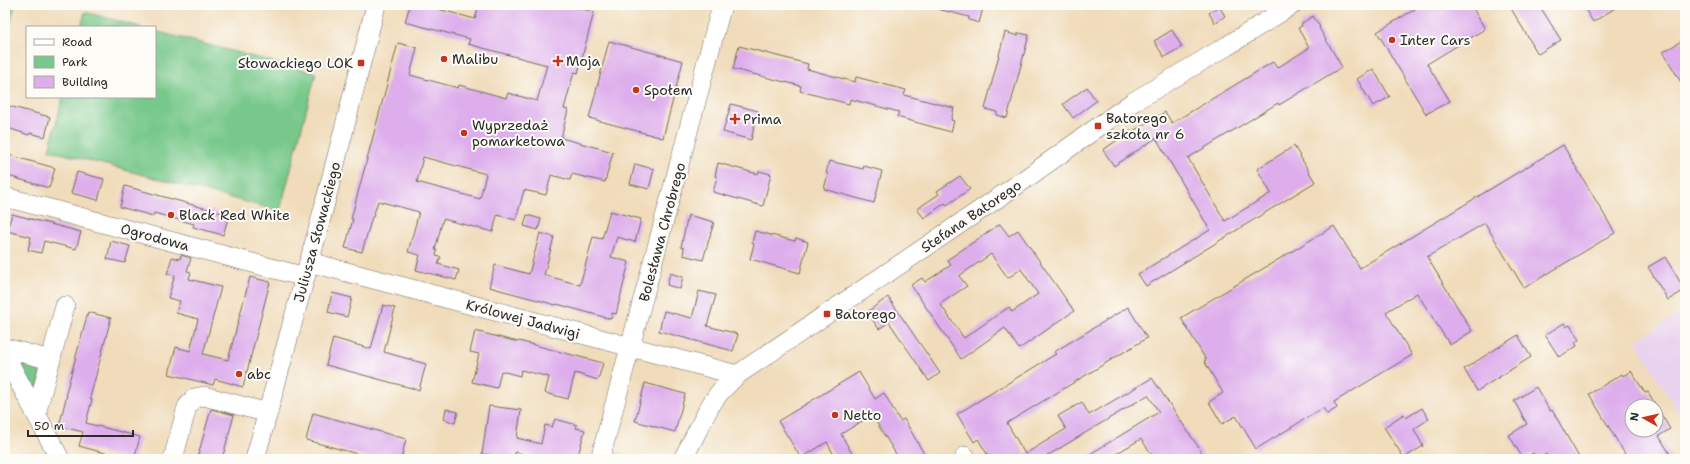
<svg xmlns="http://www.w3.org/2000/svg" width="1690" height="464" viewBox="0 0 1690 464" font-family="'Shantell Sans',sans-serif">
	<rect width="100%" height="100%" fill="#fdfcf7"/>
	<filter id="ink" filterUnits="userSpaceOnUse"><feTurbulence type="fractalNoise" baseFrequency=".025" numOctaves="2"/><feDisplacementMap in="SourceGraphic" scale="8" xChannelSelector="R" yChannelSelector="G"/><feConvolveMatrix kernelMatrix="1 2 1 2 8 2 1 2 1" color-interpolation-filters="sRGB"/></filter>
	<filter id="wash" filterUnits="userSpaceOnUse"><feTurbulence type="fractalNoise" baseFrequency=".012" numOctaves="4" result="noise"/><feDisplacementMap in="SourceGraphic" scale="16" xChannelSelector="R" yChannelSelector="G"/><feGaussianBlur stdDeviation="0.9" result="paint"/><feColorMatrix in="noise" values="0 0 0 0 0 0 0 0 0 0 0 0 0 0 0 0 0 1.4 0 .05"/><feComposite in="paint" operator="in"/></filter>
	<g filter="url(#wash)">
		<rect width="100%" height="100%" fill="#f0dbba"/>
		<polygon fill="#e9d2ee" points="1685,309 1685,425 1636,341"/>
		<g fill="#77c88a" stroke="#517a5a">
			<polygon points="5,5 15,5 5,42"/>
			<polygon points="85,12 141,27 81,27"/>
			<polygon points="155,31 316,73 280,211 49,150 63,97 155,97"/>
			<polygon points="14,357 42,364 37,394"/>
			<polygon points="608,452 637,459 606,459"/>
		</g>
		<g id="blocks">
			<g fill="#ddadec" fill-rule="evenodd">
				<path d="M410 5H423L475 19 479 5H567L594 12 578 73 574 72 564 109 568 110 561 138 613 152 605 182 572 174 570 180 551 175 546 195 524 190 516 220 497 215 493 232 443 219 435 250H437L436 256 441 257 438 264 459 270 456 280 416 270 420 255 408 252 419 212 378 201 373 217H372L362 252 345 248 353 219H351L398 43 417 48 410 75 458 88 459 85 506 98 508 93 537 101 547 65 468 44 470 39 405 22ZM423 157 486 174 480 199 417 182Z"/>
				<polygon points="939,5 982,5 981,7 983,8 979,23 969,20 969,17 938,9"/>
				<polygon points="1412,5 1471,5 1485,29 1427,64 1450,101 1426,114 1377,32 1415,9"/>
				<polygon points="1509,5 1539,5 1561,40 1538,54"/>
				<polygon points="1583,5 1620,5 1593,22"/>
				<polygon points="1219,6 1225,16 1215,23 1209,13"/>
				<polygon points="1313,16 1320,27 1319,28 1342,67 1279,105 1278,103 1188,158 1225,221 1271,193 1257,169 1294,146 1315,182 1146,286 1138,274 1210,230 1156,138 1114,166 1103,150 1132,130 1133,131 1165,112 1172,123 1273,62 1277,68 1309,48 1298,28 1302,26 1301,24"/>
				<polygon points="1172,30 1182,47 1164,57 1154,41"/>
				<polygon points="1005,32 1018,36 1018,33 1029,35 1007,118 997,115 997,112 985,109"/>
				<polygon points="1685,39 1685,89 1663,52"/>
				<polygon points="609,41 683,61 663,138 589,118"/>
				<polygon points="739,46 808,64 807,69 855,82 856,77 906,90 904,95 954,108 951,120 954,121 951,132 897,117 899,112 850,99 849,104 800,91 801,86 733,69"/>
				<polygon points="1373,69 1390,97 1373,106 1357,79"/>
				<polygon points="1087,87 1096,101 1073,118 1063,104"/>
				<polygon points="731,104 758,111 751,140 723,132"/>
				<polygon points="5,105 50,117 45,137 30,133 29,135 5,127"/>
				<polygon points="1563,145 1615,233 1524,288 1485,223 1427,257 1472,331 1450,345 1417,293 1386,312 1412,355 1334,402 1337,408 1327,414 1323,408 1256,449 1236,416 1222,424 1209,402 1223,393 1204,361 1206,360 1199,348 1181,318 1334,226 1360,268"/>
				<polygon points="5,154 55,168 49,188 5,175"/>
				<polygon points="829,161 863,169 864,166 882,171 874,203 824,189 828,174 826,173"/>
				<polygon points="718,163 758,174 759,171 771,174 763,206 713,192 717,177 715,176"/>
				<polygon points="635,164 654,169 649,189 630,184"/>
				<polygon points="77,172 104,179 98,200 71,193"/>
				<polygon points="960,176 970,189 947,205 945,203 924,218 917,209 939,194 937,191"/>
				<polygon points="125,186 229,215 223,235 193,227 194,224 154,213 153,216 120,207"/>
				<polygon points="610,211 641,219 635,242 617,237 611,257 629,262 616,314 612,313 611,319 557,304 556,305 489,287 495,265 529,274 540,233 554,237 544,275 580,285 593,237 602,239"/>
				<polygon points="12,214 81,232 76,249 44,241 41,253 28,250 31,237 7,231"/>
				<polygon points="527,215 541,219 538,230 524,226"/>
				<polygon points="688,215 714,222 703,260 683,255 684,248 681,247"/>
				<path d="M1000 224 1009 236 1018 230 1074 311 1019 349 1005 328 961 359 911 285 922 278 925 282 951 265 947 260ZM991 254 1008 278 1021 269 1038 294 1012 312 1009 307 964 338 940 304 967 286 959 276Z"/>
				<polygon points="755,231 795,241 796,238 808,242 800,273 750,259 754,244 752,243"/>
				<polygon points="111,241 130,246 125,263 107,259"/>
				<polygon points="181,255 191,258 187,271 191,272 189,279 221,287 203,354 228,360 250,277 270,282 243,387 215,379 213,385 169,374 176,347 190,351 198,319 176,313 180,301 168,298 175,275 167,274 172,257 180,259"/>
				<polygon points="1665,257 1685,290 1668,300 1648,267"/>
				<polygon points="670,273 683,277 680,289 667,285"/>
				<polygon points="699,291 716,295 707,326 738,334 733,351 659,331 664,311 692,318"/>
				<polygon points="332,293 352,298 347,317 328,312"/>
				<polygon points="888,297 940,373 929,381 889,322 879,329 867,312"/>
				<polygon points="383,305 395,308 384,352 426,364 419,390 326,365 333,338 371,349"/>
				<polygon points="1128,307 1147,338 1007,423 1025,454 1066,429 1058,416 1082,402 1089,415 1152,378 1203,454 1195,459 1155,459 1141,439 1107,459 1082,459 1159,412 1148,395 1042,459 990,459 978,439 974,442 957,414 1056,354 1054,352"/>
				<polygon points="88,312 111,318 90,398 92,399 86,423 140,437 134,459 127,459 79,446 83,432 59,426 67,394 66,393"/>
				<polygon points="1564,323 1566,327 1570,325 1579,340 1575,342 1577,346 1559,357 1545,335"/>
				<polygon points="475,331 518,342 519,341 603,363 598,380 575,373 568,399 545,393 549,377 521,370 520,376 501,371 497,388 472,382 479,354 470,352"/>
				<polygon points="1518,335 1531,357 1477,391 1464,369"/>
				<path d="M1631 371 1645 393 1648 392 1670 429 1659 436 1673 459H1628L1589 394 1622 374 1623 376ZM1632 406H1656V430H1632Z"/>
				<polygon points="859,372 875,399 884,393 900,421 904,419 927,459 899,459 872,415 841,434 855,459 836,459 827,442 801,458 778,421"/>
				<polygon points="645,383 685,394 675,432 635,421"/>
				<polygon points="1536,387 1547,406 1550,411 1552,410 1580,459 1549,459 1546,454 1537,459 1533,453 1523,459 1509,435 1527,424 1514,401"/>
				<polygon points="489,406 521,410 517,438 541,444 545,425 552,427 555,419 577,425 576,428 585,430 577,459 542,459 515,452 514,459 482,454"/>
				<polygon points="1422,408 1429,419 1414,429 1423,446 1404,458 1384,427 1404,414 1406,418"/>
				<polygon points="211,409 234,415 222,459 197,459"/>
				<polygon points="446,409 458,412 455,423 444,419"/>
				<polygon points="313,413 406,439 401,459 376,459 306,440"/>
			</g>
		</g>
	</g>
	<g filter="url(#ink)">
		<use href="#blocks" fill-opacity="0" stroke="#70695d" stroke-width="1"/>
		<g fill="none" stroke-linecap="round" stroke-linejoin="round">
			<g stroke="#70695d" stroke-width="20">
				<g id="minor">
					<polyline points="5,197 305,277"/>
					<polyline points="309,262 737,375"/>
					<polyline points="5,348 51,360"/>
					<polyline points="5,355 60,459"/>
					<polyline points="36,414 65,306"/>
					<polyline points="965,456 967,459"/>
					<polyline points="173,459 187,407 194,398 204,396 268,413"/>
					<polyline points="255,459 318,230 376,5"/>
					<polyline points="600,459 722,5"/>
					<polyline points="683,459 710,406 719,393 737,375 1014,187 1133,102 1227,46 1292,5"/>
				</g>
			</g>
			<use href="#minor" stroke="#fff" stroke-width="19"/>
		</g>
	</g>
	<g fill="#c8321e" stroke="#fdfcf7" stroke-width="1.5">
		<circle cx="1392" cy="40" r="4"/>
		<circle cx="444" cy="59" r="4"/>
		<path d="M556 55h4v4h4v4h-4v4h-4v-4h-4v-4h4z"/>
		<rect x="357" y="59" width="8" height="8" rx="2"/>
		<circle cx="636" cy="90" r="4"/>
		<path d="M733 113h4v4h4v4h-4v4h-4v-4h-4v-4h4z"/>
		<rect x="1094" y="122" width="8" height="8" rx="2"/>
		<circle cx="464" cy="133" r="4"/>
		<circle cx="171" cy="215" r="4"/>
		<rect x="823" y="310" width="8" height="8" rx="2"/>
		<circle cx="239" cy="374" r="4"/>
		<circle cx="835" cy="415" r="4"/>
	</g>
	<g text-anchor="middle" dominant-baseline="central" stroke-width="4" stroke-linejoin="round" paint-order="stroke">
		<g font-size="14" fill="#2b2b2b" stroke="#fdfcf7" text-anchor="start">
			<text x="1400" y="40">Inter Cars</text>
			<text x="452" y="59">Malibu</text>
			<text x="566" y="61">Moja</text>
			<text x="353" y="63" text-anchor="end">Słowackiego LOK</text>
			<text x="644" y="90">Społem</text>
			<text x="1106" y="118">Batorego<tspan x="1106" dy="16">szkoła nr 6</tspan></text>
			<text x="743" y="119">Prima</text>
			<text x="472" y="125">Wyprzedaż<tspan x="472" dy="16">pomarketowa</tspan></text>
			<text x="179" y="215">Black Red White</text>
			<text x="835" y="314">Batorego</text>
			<text x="247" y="374">abc</text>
			<text x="843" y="415">Netto</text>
		</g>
		<g font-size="14" fill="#2b2b2b" stroke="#fdfcf7">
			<text transform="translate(971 216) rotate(-34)">Stefana Batorego</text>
			<text transform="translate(317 232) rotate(-75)">Juliusza Słowackiego</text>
			<text transform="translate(662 232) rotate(-75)">Bolesława Chrobrego</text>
			<text transform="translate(155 237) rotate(15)">Ogrodowa</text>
			<text transform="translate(523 319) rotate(15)">Królowej Jadwigi</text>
		</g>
	</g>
	<rect width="1690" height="464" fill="none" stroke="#fdfcf7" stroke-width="20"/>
	<rect x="26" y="26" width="130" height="72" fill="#fdfcf7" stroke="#a9a8a5"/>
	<rect x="34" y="39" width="20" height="6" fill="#ffffff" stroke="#a9a8a5"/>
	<text x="62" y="46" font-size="12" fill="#2b2b2b">Road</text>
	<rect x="34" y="56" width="20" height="12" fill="#77c88a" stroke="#a9a8a5"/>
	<text x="62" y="66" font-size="12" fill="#2b2b2b">Park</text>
	<rect x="34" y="76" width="20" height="12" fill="#ddadec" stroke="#a9a8a5"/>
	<text x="62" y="86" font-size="12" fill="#2b2b2b">Building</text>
	<g transform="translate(1644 418) rotate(278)"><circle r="19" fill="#fdfcf7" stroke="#a9a8a5"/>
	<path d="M0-3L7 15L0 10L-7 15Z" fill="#c8321e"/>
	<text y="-6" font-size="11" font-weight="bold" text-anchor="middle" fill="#2b2b2b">N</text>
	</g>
	<path d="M28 430v6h105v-6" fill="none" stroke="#2b2b2b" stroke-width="2"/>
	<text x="34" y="430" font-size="12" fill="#2b2b2b" stroke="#fdfcf7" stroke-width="3" paint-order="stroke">50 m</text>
</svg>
